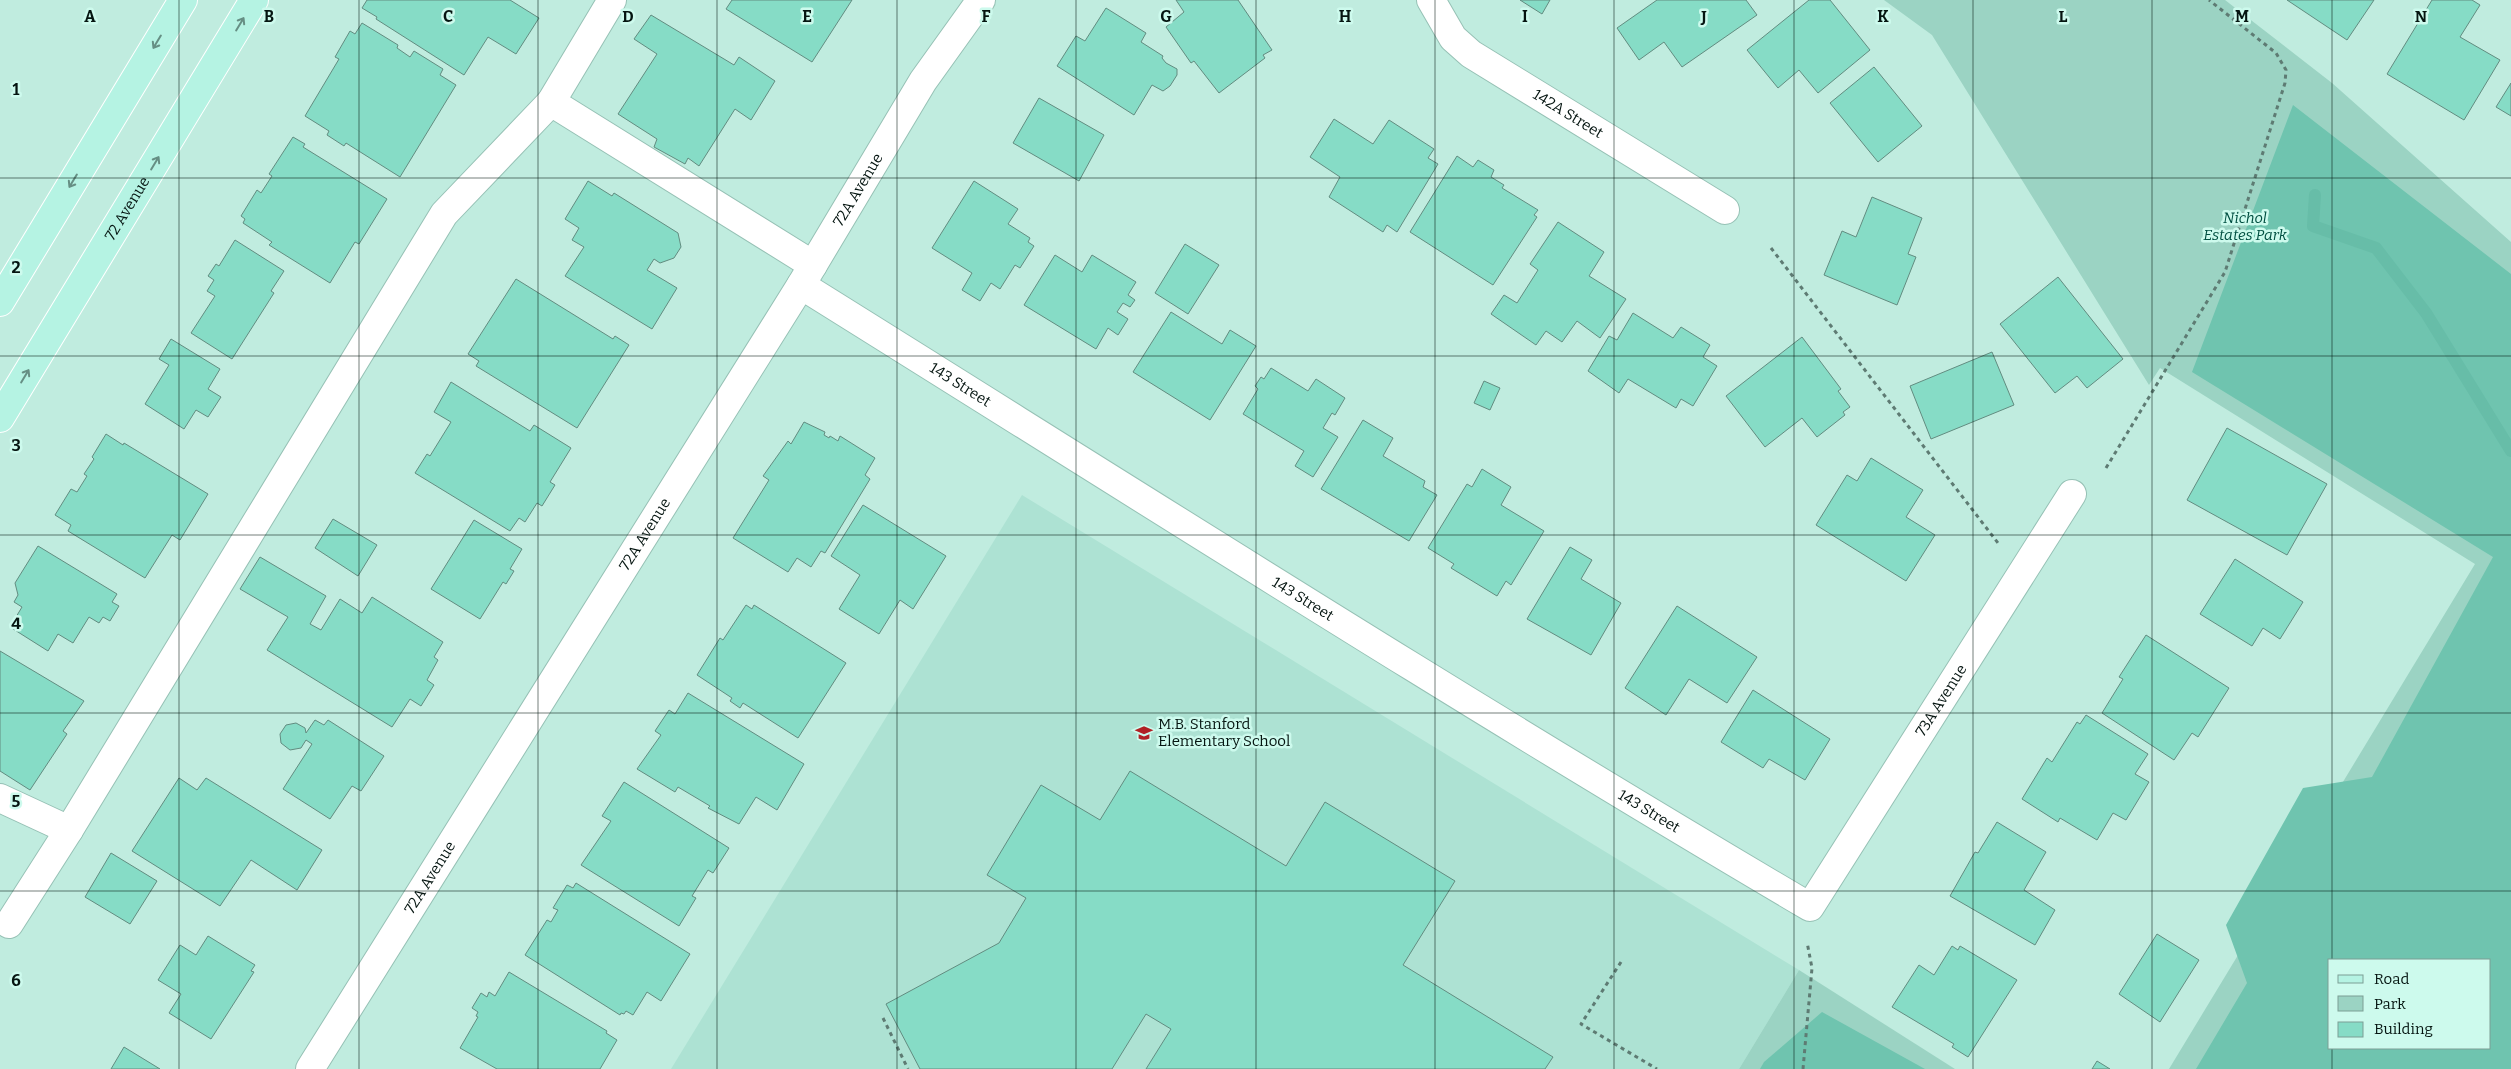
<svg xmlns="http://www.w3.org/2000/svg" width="2511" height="1069" viewBox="0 0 2511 1069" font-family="Bitter,serif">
	<rect width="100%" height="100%" fill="#c0ecdf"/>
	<polygon fill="#ade2d3" points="1022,495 1799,970 1739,1069 671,1069"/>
	<g fill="#9bd3c3" fill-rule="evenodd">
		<path d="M1884 0H2225L2332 83 2511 242V1069H2169L2475 564 2160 368 2149 385 1932 35ZM2330 960H2490V1048H2330Z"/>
		<polygon points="1799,970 1955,1069 1739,1069"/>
	</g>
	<g fill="#6fc4af" fill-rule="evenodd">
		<path d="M2293 105 2511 274V1069H2196L2247 983 2226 925 2303 788 2372 777 2493 557 2192 372ZM2490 960V1048H2330V960Z"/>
		<polygon points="1822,1012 1925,1069 1760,1069 1764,1062"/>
	</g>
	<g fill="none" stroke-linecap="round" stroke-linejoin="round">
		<polyline stroke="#67bda8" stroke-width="12" points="2315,195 2313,226 2376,248 2426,313 2511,451"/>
	</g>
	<g fill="#86dcc6" stroke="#628c80">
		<polygon points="367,0 510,0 539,18 516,54 488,37 464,75 376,19 377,17 362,8"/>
		<polygon points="732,0 852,0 812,62 726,9"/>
		<polygon points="1176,0 1238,0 1272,50 1263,55 1265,58 1219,93 1194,61 1191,63 1166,27 1184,12"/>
		<polygon points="1520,0 1550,0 1542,14"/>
		<polygon points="1657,0 1746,0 1757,15 1682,67 1664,42 1639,60 1617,28"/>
		<polygon points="1809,0 1830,0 1870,50 1818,93 1799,70 1778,88 1747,50"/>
		<polygon points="2287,0 2374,0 2347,40"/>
		<polygon points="2432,0 2472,0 2480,5 2460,37 2500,60 2464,120 2387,74"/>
		<polygon points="1106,8 1146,33 1141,42 1163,56 1162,58 1166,63 1177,69 1177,75 1170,86 1163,91 1152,85 1134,115 1057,66 1076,36 1085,41"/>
		<polygon points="651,15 734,65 739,57 775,81 751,120 735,109 699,166 688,158 685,164 654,147 657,139 618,114 657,54 634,39"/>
		<polygon points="362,23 398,45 397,48 410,57 414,51 443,69 440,75 456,85 400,177 346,143 344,146 327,135 329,131 305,116 339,59 335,57 350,31 355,34"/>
		<polygon points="1874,67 1922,126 1878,162 1830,103"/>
		<polygon points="2511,83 2511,116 2496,107"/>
		<polygon points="1039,98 1104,135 1079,181 1013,143"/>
		<polygon points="1334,119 1373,144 1389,120 1434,149 1428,158 1438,164 1397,232 1387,225 1383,232 1329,197 1340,177 1310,157"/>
		<polygon points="293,137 305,144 303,147 387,199 359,244 355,242 330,283 269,245 272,242 243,223 245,219 241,216 257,190 261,193 272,176 269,174"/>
		<polygon points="1457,156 1473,167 1478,160 1494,170 1491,177 1504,185 1502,188 1538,210 1534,215 1537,217 1493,285 1410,232"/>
		<polygon points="588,181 612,196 614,193 678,233 681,247 674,258 660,263 654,259 647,270 677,288 652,329 565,276 584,247 572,240 579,228 565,219"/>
		<polygon points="974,181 1018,209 1008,224 1030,238 1028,242 1034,246 1020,268 1015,265 1000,289 991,283 980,301 962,290 972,273 932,248"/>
		<polygon points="1872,197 1922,218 1908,254 1916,257 1897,305 1824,275 1842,231 1856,237"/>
		<polygon points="1558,222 1604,252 1589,276 1626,299 1600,338 1577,321 1562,342 1546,331 1536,345 1491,314 1504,295 1517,303 1538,270 1530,264"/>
		<polygon points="235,240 284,271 271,291 274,293 232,359 191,333 215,296 207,291 214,280 208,276 216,264 219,266"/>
		<polygon points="1185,244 1219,265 1188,314 1155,293"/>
		<polygon points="1055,255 1082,272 1092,255 1136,282 1128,295 1135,300 1130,307 1123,303 1117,312 1128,319 1118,335 1108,328 1096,349 1024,305"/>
		<polygon points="2058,277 2123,359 2087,388 2077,376 2055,393 2000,324"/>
		<polygon points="516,279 613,339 615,336 629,345 577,428 476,366 479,361 468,354"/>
		<polygon points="1171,312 1222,344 1230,330 1256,346 1210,420 1133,372"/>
		<polygon points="1633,313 1673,338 1681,327 1710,345 1703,357 1717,366 1693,406 1681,399 1676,408 1628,379 1619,393 1588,371 1609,336 1617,340"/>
		<polygon points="1802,337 1841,389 1838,391 1850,407 1843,412 1845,415 1817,437 1802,418 1765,447 1726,396"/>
		<polygon points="171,339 220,369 208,389 221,397 208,417 196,410 184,429 145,404 169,365 159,359"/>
		<polygon points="1992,352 2014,405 1931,439 1910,386"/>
		<polygon points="1271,368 1308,391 1316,379 1345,398 1335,415 1332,413 1323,428 1338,437 1313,477 1295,466 1304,451 1243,414 1258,389 1255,386 1261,377 1264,379"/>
		<polygon points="1484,381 1500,388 1490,410 1474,403"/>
		<polygon points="451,382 530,431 534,425 571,448 550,482 555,485 542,506 537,503 525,522 519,518 510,531 415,473 427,454 430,456 451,422 434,412"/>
		<polygon points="1363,420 1393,438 1383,456 1425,481 1423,487 1437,495 1409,541 1321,489"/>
		<polygon points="804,422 825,432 824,435 829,438 830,436 838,441 840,436 875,458 865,475 870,479 825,553 821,551 811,567 797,558 788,572 733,538 769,480 763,476 788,441 791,444"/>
		<polygon points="2227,428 2327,484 2287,555 2187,500"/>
		<polygon points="106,434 123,445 124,443 208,494 180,540 172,535 145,578 68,531 71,525 55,515 71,489 77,492 87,476 84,474 94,459 92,457"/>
		<polygon points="1871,458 1923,490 1906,517 1935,535 1906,581 1816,525 1847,475 1857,481"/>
		<polygon points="1482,469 1511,487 1501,505 1544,531 1511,585 1506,581 1497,596 1451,568 1454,564 1428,548 1467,484 1472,487"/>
		<polygon points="863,505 946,556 913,609 900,600 879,634 839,609 860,575 831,556"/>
		<polygon points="333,519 377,545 358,576 315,548"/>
		<polygon points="474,520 522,549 510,569 514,571 506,584 503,582 480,619 431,589"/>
		<polygon points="38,546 117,594 112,602 119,606 110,621 103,617 99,623 89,617 73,643 58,634 48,651 10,627 22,607 14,602 18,595 15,583"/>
		<polygon points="1570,547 1592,560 1581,579 1621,603 1591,655 1527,619"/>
		<polygon points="260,557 326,596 310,624 321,630 340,599 362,613 372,597 443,642 434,657 438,660 427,680 434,685 421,706 410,699 392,727 267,650 288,617 240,589"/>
		<polygon points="2235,559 2303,602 2280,639 2263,628 2252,646 2200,614"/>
		<polygon points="746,605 752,609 754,605 846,663 798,738 743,703 740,708 730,701 732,698 697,675 720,638 723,640"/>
		<polygon points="1677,606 1757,657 1727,703 1689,679 1666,715 1625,688"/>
		<polygon points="2146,635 2229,688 2198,737 2192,733 2174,760 2102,713 2123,679 2119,677"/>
		<polygon points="0,651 84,701 63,731 67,734 30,790 0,771"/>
		<polygon points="1753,690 1830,739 1805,780 1769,759 1763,768 1721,742"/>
		<polygon points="688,693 804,764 777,810 756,797 739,824 708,808 710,806 678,787 675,792 637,769 661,735 655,731 669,710 675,714"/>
		<polygon points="2086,715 2148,754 2135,774 2149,782 2126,820 2113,813 2097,840 2060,818 2058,822 2022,799 2047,758 2052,762 2077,722 2080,724"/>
		<polygon points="315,720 324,725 328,720 384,756 361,791 352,786 330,819 283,789 312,744 306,740 301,748 290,750 281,743 280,734 286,725 296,723 305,728 306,733"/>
		<polygon points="1130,771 1286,866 1325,802 1455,881 1403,965 1553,1057 1545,1069 1146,1069 1171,1029 1146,1014 1112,1069 920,1069 886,1004 999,943 1026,898 987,875 1041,785 1100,820"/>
		<polygon points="179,778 197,790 206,778 322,850 297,890 251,860 220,906 132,851"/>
		<polygon points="624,782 729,848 713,873 708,870 692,896 696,898 679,926 581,865 611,821 602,816"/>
		<polygon points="1997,822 2046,852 2024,890 2055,910 2035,945 1950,896 1975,852 1978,853"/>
		<polygon points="111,853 157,881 130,924 85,897"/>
		<polygon points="576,883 690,954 661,1001 647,992 633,1015 626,1011 624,1014 621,1013 620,1015 525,955 547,920 551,922 558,910 553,908 567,885 573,888"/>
		<polygon points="2157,934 2199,960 2160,1022 2119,994"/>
		<polygon points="208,936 255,965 251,971 254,972 211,1039 169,1013 181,994 158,980 180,945 196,955"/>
		<polygon points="1952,946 1958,950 1960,946 2017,980 1968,1057 1952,1047 1954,1044 1892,1007 1919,965 1934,975"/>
		<polygon points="509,972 607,1031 606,1033 617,1040 600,1069 497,1069 460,1048 478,1017 476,1016 478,1012 472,1008 481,993 487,997 489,992 495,996"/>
		<polygon points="124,1047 160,1069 111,1069"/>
		<polygon points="2097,1061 2110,1069 2092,1069"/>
	</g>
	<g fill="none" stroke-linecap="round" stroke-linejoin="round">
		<g stroke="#96c1b5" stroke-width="30">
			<g id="minor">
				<path id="s1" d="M1431 0 1453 38 1471 54 1725 210"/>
				<polyline points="551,102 813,265"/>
				<path id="s2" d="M801 285C1136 494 1470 707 1810 907L2072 494"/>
				<polyline points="0,798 69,830"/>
				<polyline points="9,924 69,830 444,214 551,102 612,0"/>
				<path id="s3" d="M310 1069 801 285 923 81 981 0"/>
			</g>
		</g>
		<g stroke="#fff" stroke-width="30">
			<g id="major">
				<polyline points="0,302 183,0"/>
				<path id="s4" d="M0 418 254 0"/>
			</g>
		</g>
		<g stroke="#5e7b73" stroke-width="3" stroke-dasharray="4 4" stroke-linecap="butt">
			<polyline points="1771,248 1998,543"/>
			<polyline points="2106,468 2225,272 2285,83 2286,70 2276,53 2209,0"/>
			<polyline points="1621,962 1581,1024 1657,1069"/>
			<polyline points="883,1018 908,1069"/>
			<polyline points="1803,1069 1812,968 1807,942"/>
		</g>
		<use href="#minor" stroke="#fff" stroke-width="28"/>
		<use href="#major" stroke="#b5f3e3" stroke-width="28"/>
	</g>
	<defs><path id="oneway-shaft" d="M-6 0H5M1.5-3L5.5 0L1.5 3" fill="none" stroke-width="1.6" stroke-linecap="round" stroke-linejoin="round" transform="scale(1.25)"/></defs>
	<g stroke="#668f84">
		<use href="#oneway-shaft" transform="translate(240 24) rotate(-59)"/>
		<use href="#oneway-shaft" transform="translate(157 42) rotate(121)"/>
		<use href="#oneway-shaft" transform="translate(155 163) rotate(-59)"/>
		<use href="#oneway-shaft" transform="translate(73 181) rotate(121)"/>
		<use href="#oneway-shaft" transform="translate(25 376) rotate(-59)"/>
	</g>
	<path fill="none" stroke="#051511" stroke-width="1" stroke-opacity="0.55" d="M179 0V1069M359 0V1069M538 0V1069M717 0V1069M897 0V1069M1076 0V1069M1256 0V1069M1435 0V1069M1614 0V1069M1794 0V1069M1973 0V1069M2152 0V1069M2332 0V960M0 178H2511M0 356H2511M0 535H2511M0 713H2511M0 891H2511M2332 1048V1069"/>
	<defs>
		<g id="school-bare" transform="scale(1.35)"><path d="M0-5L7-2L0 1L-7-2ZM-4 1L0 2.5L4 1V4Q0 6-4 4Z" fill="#b12024" stroke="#cdfaed" stroke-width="2.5" paint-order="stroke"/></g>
	</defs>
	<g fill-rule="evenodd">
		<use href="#school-bare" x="1144" y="733"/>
	</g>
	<g text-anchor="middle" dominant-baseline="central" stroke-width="5" stroke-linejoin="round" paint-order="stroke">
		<g font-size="15" fill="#051511" stroke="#cdfaed">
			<text stroke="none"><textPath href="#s1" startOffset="182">142A Street</textPath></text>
			<text stroke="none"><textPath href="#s3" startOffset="1036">72A Avenue</textPath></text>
			<text stroke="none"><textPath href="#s4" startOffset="245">72 Avenue</textPath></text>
			<text stroke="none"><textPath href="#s2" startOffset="188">143 Street</textPath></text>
			<text stroke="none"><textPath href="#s3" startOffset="631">72A Avenue</textPath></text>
			<text stroke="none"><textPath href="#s2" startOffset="592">143 Street</textPath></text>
			<text stroke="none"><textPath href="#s2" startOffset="1430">73A Avenue</textPath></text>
			<text stroke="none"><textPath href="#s2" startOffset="998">143 Street</textPath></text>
			<text stroke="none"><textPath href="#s3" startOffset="226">72A Avenue</textPath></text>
		</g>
		<g font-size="15" font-style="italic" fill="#004f41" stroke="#cdfaed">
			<text x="2245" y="218">Nichol<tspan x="2245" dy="17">Estates Park</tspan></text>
		</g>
		<g font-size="15" fill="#051511" stroke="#cdfaed" text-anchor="start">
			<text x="1158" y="724">M.B. Stanford<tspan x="1158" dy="17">Elementary School</tspan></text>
		</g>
	</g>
	<g font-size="16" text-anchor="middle" font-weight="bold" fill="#051511" stroke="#cdfaed" stroke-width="5" stroke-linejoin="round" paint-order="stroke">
		<text x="90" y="22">A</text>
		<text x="269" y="22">B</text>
		<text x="448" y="22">C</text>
		<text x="628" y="22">D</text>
		<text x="807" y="22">E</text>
		<text x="986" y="22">F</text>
		<text x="1166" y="22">G</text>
		<text x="1345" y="22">H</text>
		<text x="1525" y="22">I</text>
		<text x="1704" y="22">J</text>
		<text x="1883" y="22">K</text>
		<text x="2063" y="22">L</text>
		<text x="2242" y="22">M</text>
		<text x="2421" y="22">N</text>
		<text x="16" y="95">1</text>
		<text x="16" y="273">2</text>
		<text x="16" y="451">3</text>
		<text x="16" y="629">4</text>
		<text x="16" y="807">5</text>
		<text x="16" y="986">6</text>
	</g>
	<rect x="2328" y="959" width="162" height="90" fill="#cdfaed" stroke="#7d9e95"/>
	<rect x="2338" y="975" width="25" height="8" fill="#b5f3e3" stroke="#7d9e95"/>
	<text x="2374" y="984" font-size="15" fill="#051511">Road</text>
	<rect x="2338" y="996" width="25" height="15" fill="#9bd3c3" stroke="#7d9e95"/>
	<text x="2374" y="1009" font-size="15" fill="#051511">Park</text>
	<rect x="2338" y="1022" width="25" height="15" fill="#86dcc6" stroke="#7d9e95"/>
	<text x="2374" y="1034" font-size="15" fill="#051511">Building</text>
</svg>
